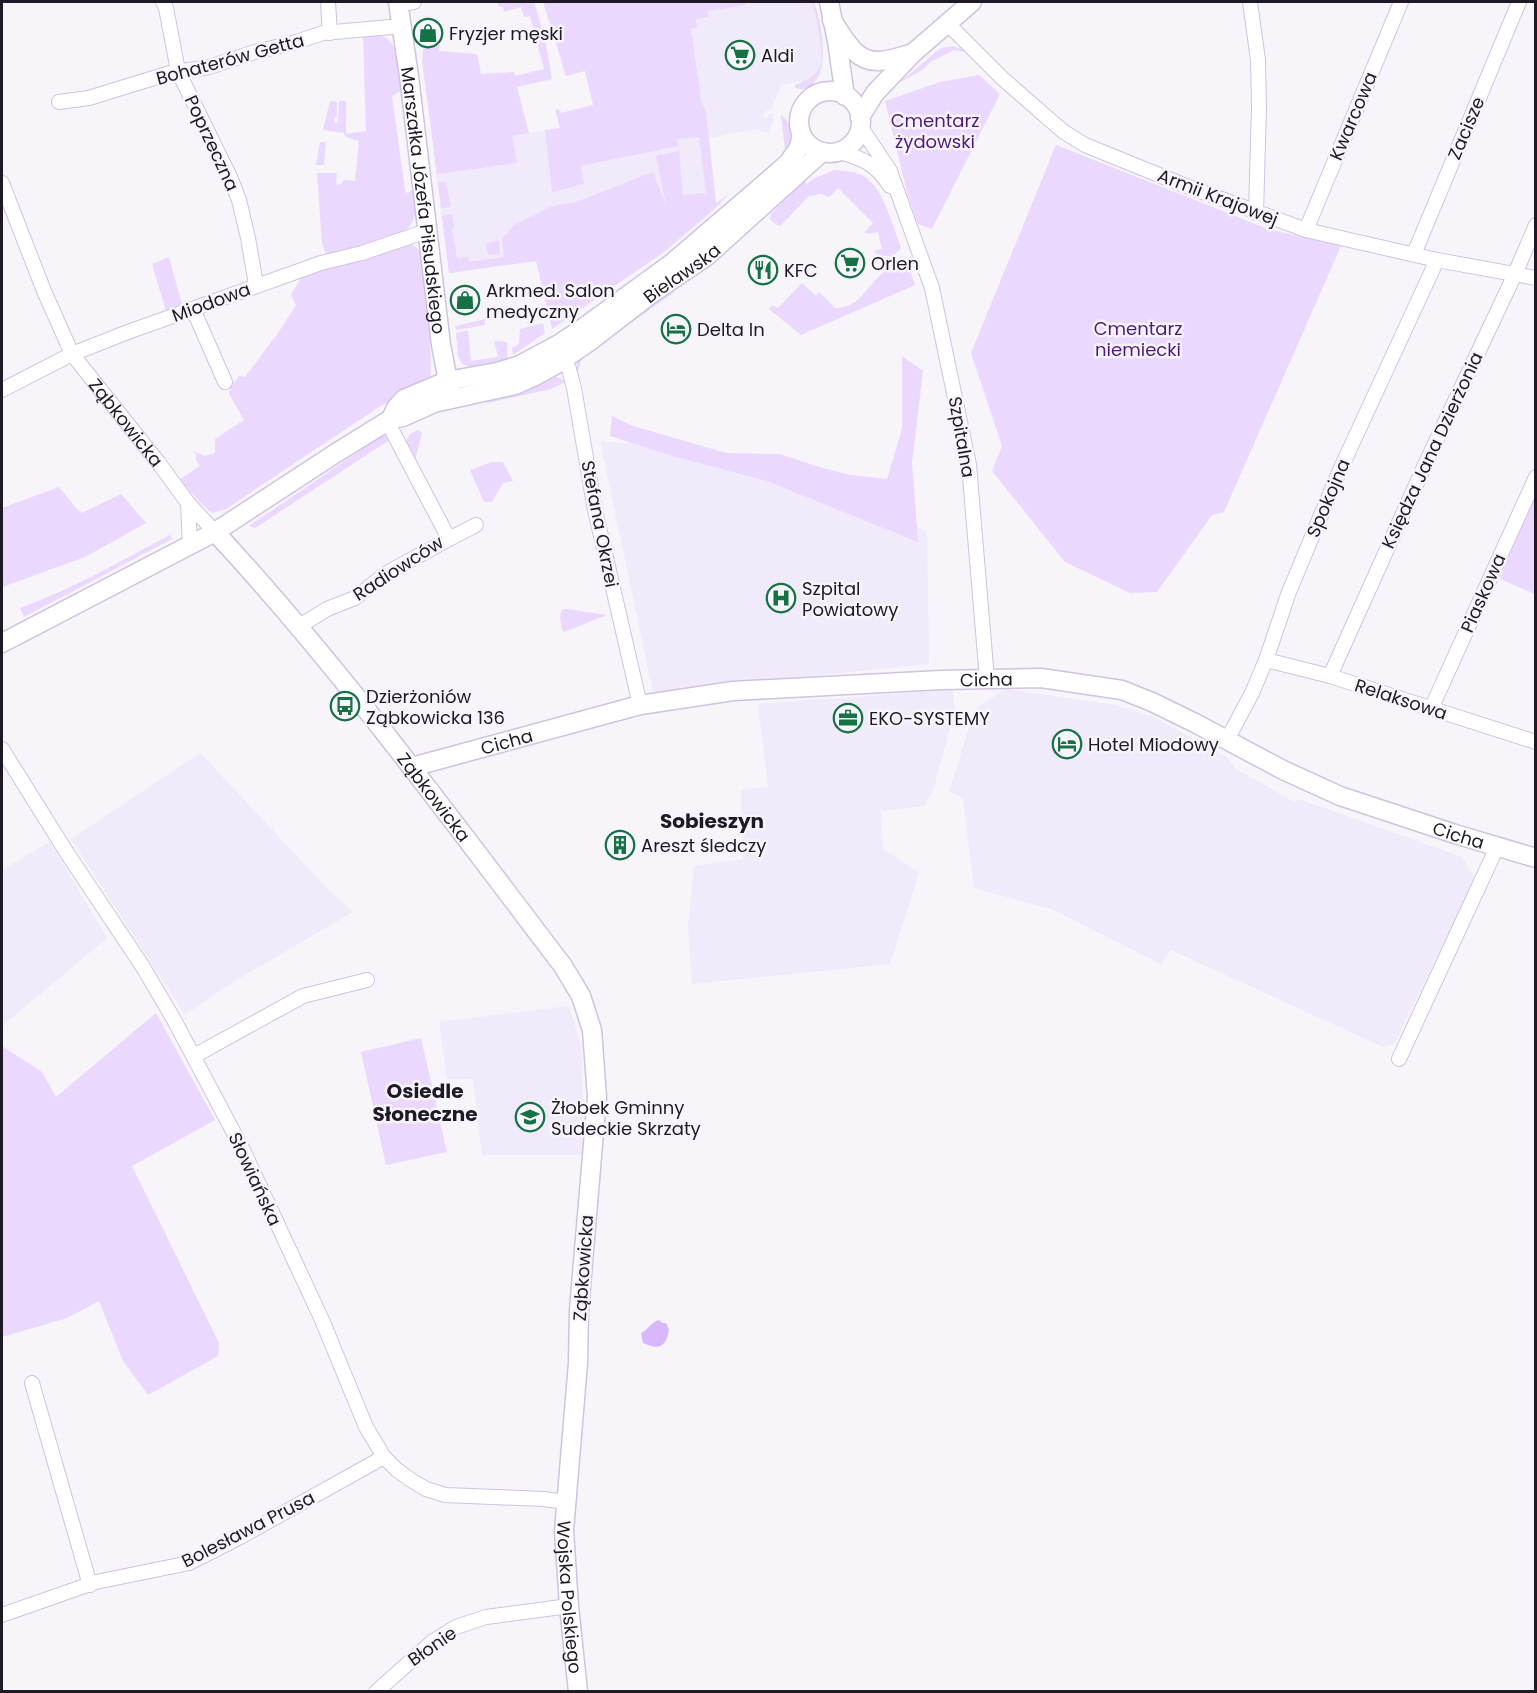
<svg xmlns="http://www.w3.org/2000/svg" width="1537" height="1693" viewBox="0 0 1537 1693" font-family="Poppins,sans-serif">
	<rect width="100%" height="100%" fill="#f7f4fa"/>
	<g fill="#f1eafa">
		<polygon points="685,2 814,2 820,23 822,65 819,76 812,85 803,90 795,87 795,85 801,83 801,81 781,85 776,99 773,99 774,102 772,109 766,111 764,114 764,116 767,118 769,113 773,114 774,120 767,133 758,129 709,138 716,203 555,258 449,273 433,148 704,106 700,98 700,90 696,59"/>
		<polygon points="600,441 636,444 811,489 927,531 929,664 653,692"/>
		<polygon points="1006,689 1115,705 1152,716 1228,758 1235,768 1294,802 1299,799 1462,857 1475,879 1394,1044 1383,1047 1171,950 1161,964 1054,910 974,888 963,799 949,791 975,709"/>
		<polygon points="953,690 955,709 933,791 924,806 881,811 883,849 919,873 890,964 692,984 688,926 694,866 743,859 741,790 768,787 758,704"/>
		<polygon points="200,753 327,888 353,912 228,985 185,1015 71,839"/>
		<polygon points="50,842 107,938 2,1026 2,870"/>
		<polygon points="569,1006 582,1048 583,1155 482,1155 473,1079 447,1079 439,1022"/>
	</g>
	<g fill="#ead8fe">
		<polygon points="497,2 534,2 545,39 552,79 517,87 529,133 512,136 517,163 437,174 422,61 424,40 440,45 439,51 477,54 481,74 514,72 515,76 544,69 530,16 524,17 521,7 504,12 503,7 499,7"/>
		<polygon points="543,2 746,2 746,5 708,11 708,17 696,19 697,28 691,29 700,90 700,98 706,112 716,203 730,193 710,213 664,252 552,329 536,261 449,273 442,216 452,214 454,227 452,228 457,258 468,257 469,262 504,257 502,239 514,225 553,206 576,202 653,172 666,205 656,156 679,151 683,195 706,193 699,137 677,139 678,146 581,166 584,184 552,192 545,130 560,128 555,110 559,109 561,113 593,105 585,71 566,76"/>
		<path d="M812 2H814C821 23 831 67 812 85 806 90 801 90 795 87V85C804 82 818 75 821 65 824 52 816 14 812 2Z"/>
		<path d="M377 34C402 40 399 70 402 90L392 96 405 190 406 193 414 190C416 208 419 224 400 233L327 256 322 244 317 173H337L336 185 341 184 344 180 355 181 359 141 346 137 344 133 323 130 330 101 337 102V117H334L335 123 338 122 339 101H346V134L366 131 363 35Z"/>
		<polygon points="953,46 961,49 965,52 954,50 929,63 924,69 899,83 937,51 942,48"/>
		<polygon points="979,75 1000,94 932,229 918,224 908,196 885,101 940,82"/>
		<path d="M781 115C794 126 794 138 790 154L785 150Z"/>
		<polygon points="320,142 326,142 324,165 316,165"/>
		<polygon points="1056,145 1268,229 1341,246 1224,512 1212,515 1157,592 1130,593 1065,562 992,471 1002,446 971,353"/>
		<path d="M834 170C843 171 853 171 862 175 883 186 893 227 901 248 895 258 882 259 873 251L882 249 878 232 868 234 865 232 873 223 838 188 829 197 821 194 809 196 780 226 775 224 770 219 771 214 803 181 807 184 813 179Z"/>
		<polygon points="446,181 451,207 441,208 438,183"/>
		<polygon points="499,241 500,254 488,255 486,243"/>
		<path d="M403 243C412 244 419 247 422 255L427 294 431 366 430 380 379 407 226 509 212 513 208 510 179 480 200 466 195 458 197 456 193 451 205 456 215 453V439L244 420 229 394 231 386 239 376 245 377 278 333 296 305 291 294 303 275Z"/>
		<polygon points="169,257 182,305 166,311 152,264"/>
		<path d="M901 265 909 268 915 285 801 335 769 309 772 305 778 308 802 283 816 296 819 292 835 308C861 308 866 286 884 272 888 268 896 267 901 265Z"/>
		<polygon points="673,290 673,293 584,357 581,361 577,373 577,363 585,352"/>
		<polygon points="520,311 520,313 485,320 485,325 456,330 455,326"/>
		<polygon points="543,323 545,333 513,355 512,348 519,344 520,329"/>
		<path d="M468 330 471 361 498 357 494 341 507 342V359C495 364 474 370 462 364L458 356 456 333Z"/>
		<polygon points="902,356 923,371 912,462 918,542 767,481 669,455 610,436 612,416 633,426 726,453 780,454 822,468 850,475 887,479 902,429"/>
		<polygon points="552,376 560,378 565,382 551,389 488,403 484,401"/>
		<polygon points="418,430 422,433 415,460 404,443 406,441 410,434"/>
		<polygon points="385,436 391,439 255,528 249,526 380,437"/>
		<polygon points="492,462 503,462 513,481 503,483 492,502 484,502 470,470"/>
		<polygon points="59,487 76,508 82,513 121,494 146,523 85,557 2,587 2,508"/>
		<polygon points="1535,495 1535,594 1500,579 1511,550"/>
		<path d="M170 535 172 539 24 617 20 608C72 589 121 561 170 535Z"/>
		<polygon points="566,609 607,615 564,632 562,630 560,616 562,610"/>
		<polygon points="156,1013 215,1120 132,1166 219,1343 218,1356 148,1395 123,1361 99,1301 67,1318 2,1337 2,1046 42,1072 56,1097"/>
		<polygon points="421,1038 447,1152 386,1165 361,1052"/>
	</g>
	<path fill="#d9b7fc" d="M659 1320 662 1323H666L669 1330C666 1348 658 1350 643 1343L641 1333C649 1329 651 1322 659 1320Z"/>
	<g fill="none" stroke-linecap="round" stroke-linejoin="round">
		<g stroke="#d0c2e1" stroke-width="16">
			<g id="street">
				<polyline points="163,2 166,8 178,71 230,177 239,200 248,238 255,279 258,285"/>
				<polyline points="328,2 330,33"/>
				<polyline points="1250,2 1258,60 1259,107 1256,213"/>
				<polyline points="399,4 414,2"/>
				<polyline points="947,23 1002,78 1050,120 1064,132 1085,145 1186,186 1306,230 1437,260 1536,278"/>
				<polyline points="59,102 89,98 170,73 209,67 255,52 293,43 323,33 402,26"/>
				<polyline points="860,126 890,171 932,288 969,465 987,679"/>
				<path d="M840 152C864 159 876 164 890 186"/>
				<path id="s1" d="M2 183 44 291 72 354 158 462 188 503 215 532"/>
				<polyline points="1306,230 1401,2"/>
				<polyline points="1414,254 1519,2"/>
				<polyline points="193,309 225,382"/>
				<polyline points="562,351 569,369 574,388 595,510 640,705"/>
				<polyline points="2,390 72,354 128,332 321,263 362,253 427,231"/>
				<polyline points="188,503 190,545"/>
				<polyline points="449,539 476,525"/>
				<polyline points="298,627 327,609 355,598 387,573 449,539 387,421"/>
				<polyline points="1266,660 1330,676 1536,742"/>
				<polyline points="1330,676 1424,467 1515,274 1536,225"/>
				<polyline points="1431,709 1536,477"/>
				<polyline points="1227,740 1252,693 1266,660 1289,592 1340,470 1437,260"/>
				<polyline points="2,749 67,853 143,967 173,1018 243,1150 322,1320 366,1427 384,1457 397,1470 411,1480 426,1489 445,1495 544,1499 565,1502"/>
				<polyline points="194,1056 303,996 367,980"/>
				<polyline points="1399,1059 1497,847"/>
				<polyline points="32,1383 90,1585"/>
				<polyline points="2,1615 96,1582 189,1563 242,1536 384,1457"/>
				<polyline points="376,1692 432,1642 456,1627 486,1617 569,1606"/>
			</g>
		</g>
		<g stroke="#d0c2e1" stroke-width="21">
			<g id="secondary">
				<path id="s2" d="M398 2 409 76 441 345 450 391"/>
				<polyline points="829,2 837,41 845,96"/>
				<path d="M832 20C844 38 855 63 880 61 891 60 903 56 913 53"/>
				<circle cx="830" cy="122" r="31"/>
				<polyline points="860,117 875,93 913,53 972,2"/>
				<polyline points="391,419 396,408 404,399 447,381 497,372 520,365 559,344 583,328 672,263 771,178 788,163 798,149 802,136"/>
				<path id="s3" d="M215 532C341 668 450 818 563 966L581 996 592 1030 597 1097 579 1310 578 1363 564 1531 569 1606 578 1692"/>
				<path id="s4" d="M2 643 215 532 336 453 391 419 403 417 434 403 515 385 535 376 555 365 593 339 651 294 707 256 822 152"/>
				<path id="s5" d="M412 767 640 705 733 691 941 680 1041 678 1122 690 1152 702 1195 723 1283 770 1340 796 1455 834 1536 858"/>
			</g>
		</g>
		<use href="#street" stroke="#fff" stroke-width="14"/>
		<use href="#secondary" stroke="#fff" stroke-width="18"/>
	</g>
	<defs>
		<g id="shop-ring" transform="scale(1.5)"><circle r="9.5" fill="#f7f4fa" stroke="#167145" stroke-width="1.5"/><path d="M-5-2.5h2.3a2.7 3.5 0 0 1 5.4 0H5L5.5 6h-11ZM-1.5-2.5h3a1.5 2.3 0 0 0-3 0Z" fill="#167145"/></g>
		<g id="supermarket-ring" transform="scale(1.5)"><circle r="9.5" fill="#f7f4fa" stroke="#167145" stroke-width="1.5"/><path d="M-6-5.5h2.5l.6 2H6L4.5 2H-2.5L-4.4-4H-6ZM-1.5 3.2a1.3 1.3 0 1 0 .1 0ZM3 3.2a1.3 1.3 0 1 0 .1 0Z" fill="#167145"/></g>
		<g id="restaurant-ring" transform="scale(1.5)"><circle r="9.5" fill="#f7f4fa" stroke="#167145" stroke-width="1.5"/><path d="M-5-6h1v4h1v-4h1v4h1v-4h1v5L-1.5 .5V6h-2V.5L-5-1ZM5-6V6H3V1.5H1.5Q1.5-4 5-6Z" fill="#167145"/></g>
		<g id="hotel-ring" transform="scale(1.5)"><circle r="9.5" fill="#f7f4fa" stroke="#167145" stroke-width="1.5"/><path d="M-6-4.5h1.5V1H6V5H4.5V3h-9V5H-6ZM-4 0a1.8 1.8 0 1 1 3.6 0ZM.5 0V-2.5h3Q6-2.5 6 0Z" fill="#167145"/></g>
		<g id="hospital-ring" transform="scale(1.5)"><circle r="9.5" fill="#f7f4fa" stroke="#167145" stroke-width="1.5"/><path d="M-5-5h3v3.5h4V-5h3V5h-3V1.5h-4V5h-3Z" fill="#167145"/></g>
		<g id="bus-ring" transform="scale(1.5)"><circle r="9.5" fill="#f7f4fa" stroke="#167145" stroke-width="1.5"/><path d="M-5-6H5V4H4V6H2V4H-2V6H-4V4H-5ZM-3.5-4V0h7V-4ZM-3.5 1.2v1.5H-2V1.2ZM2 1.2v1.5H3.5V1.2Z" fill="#167145"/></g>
		<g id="office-ring" transform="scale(1.5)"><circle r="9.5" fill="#f7f4fa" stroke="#167145" stroke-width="1.5"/><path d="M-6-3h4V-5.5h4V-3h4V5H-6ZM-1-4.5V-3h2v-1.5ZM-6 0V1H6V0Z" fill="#167145"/></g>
		<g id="building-ring" transform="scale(1.5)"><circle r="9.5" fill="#f7f4fa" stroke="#167145" stroke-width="1.5"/><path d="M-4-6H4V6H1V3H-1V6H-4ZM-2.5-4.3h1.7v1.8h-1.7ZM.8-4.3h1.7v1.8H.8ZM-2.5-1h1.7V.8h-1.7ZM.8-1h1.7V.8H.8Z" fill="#167145"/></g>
		<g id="school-ring" transform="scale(1.5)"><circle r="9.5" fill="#f7f4fa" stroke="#167145" stroke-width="1.5"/><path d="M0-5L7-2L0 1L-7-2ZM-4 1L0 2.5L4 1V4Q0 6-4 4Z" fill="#167145"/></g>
	</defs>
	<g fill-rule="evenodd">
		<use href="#shop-ring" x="428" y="33"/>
		<use href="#supermarket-ring" x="740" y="55"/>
		<use href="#supermarket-ring" x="850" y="263"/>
		<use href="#restaurant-ring" x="763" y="270"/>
		<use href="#shop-ring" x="465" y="300"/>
		<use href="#hotel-ring" x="676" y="329"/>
		<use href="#hospital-ring" x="781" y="598"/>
		<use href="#bus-ring" x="345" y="706"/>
		<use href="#office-ring" x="848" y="718"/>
		<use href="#hotel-ring" x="1067" y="744"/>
		<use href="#building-ring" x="620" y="845"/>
		<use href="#school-ring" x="530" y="1117"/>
	</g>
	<g text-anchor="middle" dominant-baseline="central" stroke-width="5" stroke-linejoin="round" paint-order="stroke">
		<g font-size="18" fill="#1f1925" stroke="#f7f4fa" text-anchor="start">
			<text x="449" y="33">Fryzjer męski</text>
			<text x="761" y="55">Aldi</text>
			<text x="871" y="263">Orlen</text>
			<text x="784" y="270">KFC</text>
			<text x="486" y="290">Arkmed. Salon<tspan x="486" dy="21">medyczny</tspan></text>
			<text x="697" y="329">Delta In</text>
			<text x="802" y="588">Szpital<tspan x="802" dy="21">Powiatowy</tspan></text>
			<text x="366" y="696">Dzierżoniów<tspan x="366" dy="21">Ząbkowicka 136</tspan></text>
			<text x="869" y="718">EKO-SYSTEMY</text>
			<text x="1088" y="744">Hotel Miodowy</text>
			<text x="641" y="845">Areszt śledczy</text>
			<text x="551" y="1107">Żłobek Gminny<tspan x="551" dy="21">Sudeckie Skrzaty</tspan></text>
		</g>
		<g font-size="18" fill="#1f1925" stroke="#f7f4fa">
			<text transform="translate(230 59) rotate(-15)">Bohaterów Getta</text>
			<text transform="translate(1353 116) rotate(-67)">Kwarcowa</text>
			<text transform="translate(1466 128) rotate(-67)">Zacisze</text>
			<text transform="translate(212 143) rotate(65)">Poprzeczna</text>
			<text transform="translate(1218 197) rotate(21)">Armii Krajowej</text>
			<text stroke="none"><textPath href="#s2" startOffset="200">Marszałka Józefa Piłsudskiego</textPath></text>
			<text stroke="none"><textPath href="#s4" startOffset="780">Bielawska</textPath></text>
			<text transform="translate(211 302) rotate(-20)">Miodowa</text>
			<text stroke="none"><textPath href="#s1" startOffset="272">Ząbkowicka</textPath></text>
			<text transform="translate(962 437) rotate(80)">Szpitalna</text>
			<text transform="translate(1432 450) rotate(-65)">Księdza Jana Dzierżonia</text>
			<text transform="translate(1328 498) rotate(-67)">Spokojna</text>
			<text transform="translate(600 524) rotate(79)">Stefana Okrzei</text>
			<text transform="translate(398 568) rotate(-33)">Radiowców</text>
			<text transform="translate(1483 593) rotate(-66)">Piaskowa</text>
			<text stroke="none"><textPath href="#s5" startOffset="584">Cicha</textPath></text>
			<text transform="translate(1401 699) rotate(18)">Relaksowa</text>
			<text stroke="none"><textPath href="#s5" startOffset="98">Cicha</textPath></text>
			<text stroke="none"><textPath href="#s3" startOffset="344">Ząbkowicka</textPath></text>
			<text stroke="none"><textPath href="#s5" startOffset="1088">Cicha</textPath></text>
			<text transform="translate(255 1179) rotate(65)">Słowiańska</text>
			<text transform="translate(583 1268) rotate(-86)">Ząbkowicka</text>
			<text transform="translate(248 1529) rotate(-27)">Bolesława Prusa</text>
			<text stroke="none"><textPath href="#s3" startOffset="1196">Wojska Polskiego</textPath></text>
			<text transform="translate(432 1646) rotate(-35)">Błonie</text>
		</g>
		<g font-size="18" fill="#52177b" stroke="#f7f4fa">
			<text x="935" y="120">Cmentarz<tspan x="935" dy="21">żydowski</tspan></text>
			<text x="1138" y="328">Cmentarz<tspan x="1138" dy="21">niemiecki</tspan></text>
		</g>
		<g font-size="20" font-weight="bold" fill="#1f1925" stroke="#f7f4fa">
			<text x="712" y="821">Sobieszyn</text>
			<text x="425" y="1091">Osiedle<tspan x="425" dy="23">Słoneczne</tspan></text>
		</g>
	</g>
	<rect width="1537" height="1693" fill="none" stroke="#1f1925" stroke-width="6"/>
</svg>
